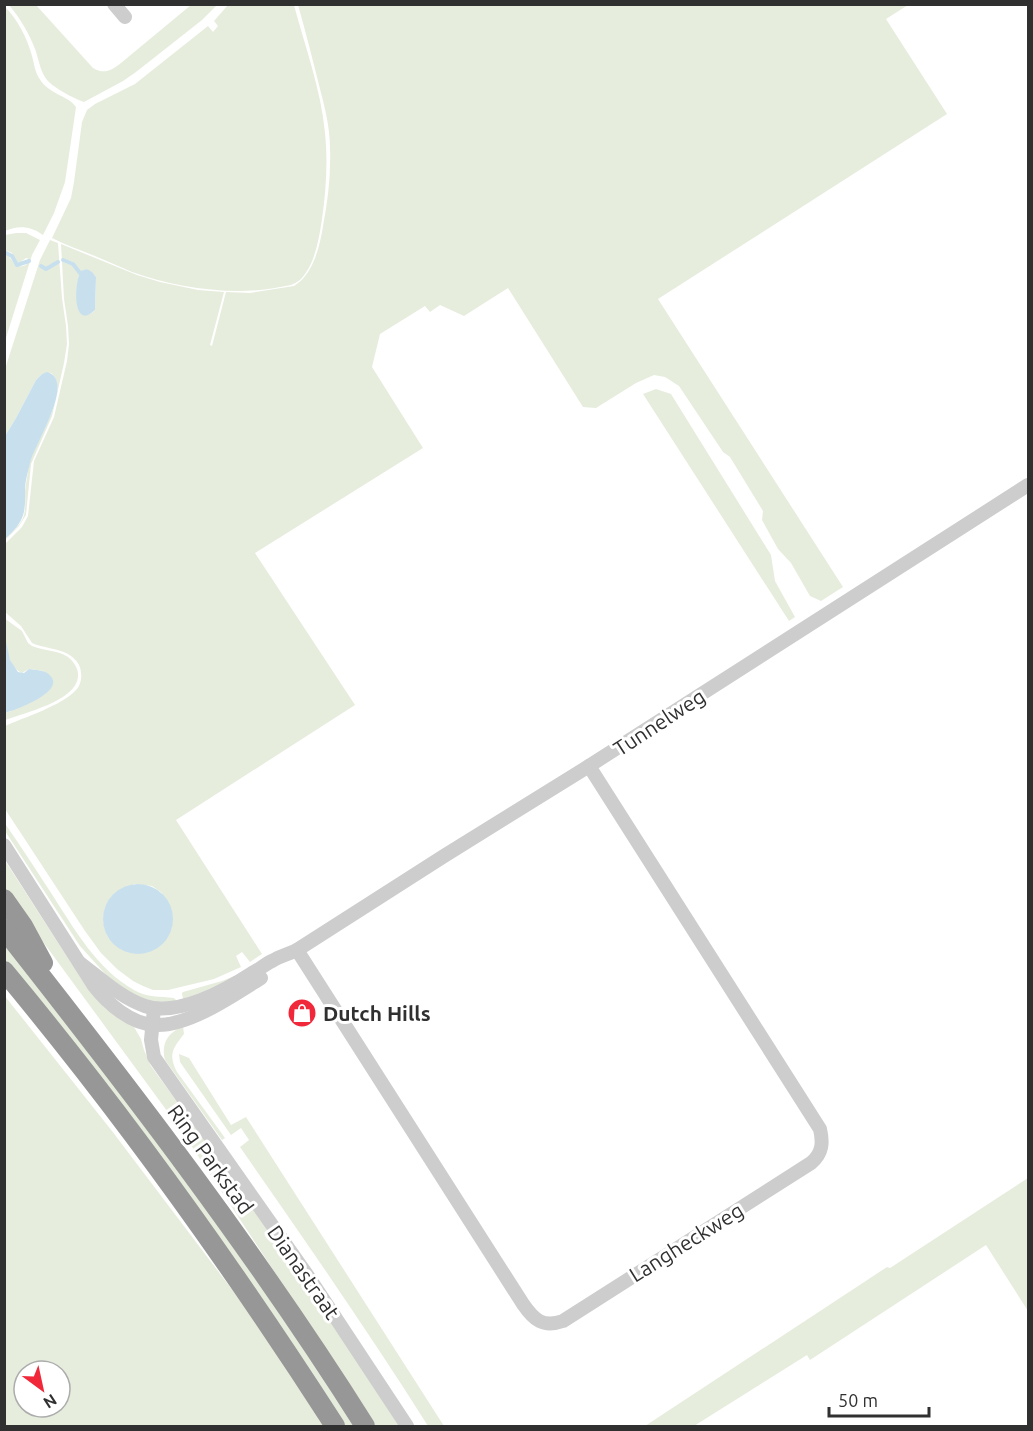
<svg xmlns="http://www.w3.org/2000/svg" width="1033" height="1431" viewBox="0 0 1033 1431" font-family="Ubuntu,sans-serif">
	<rect width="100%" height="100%" fill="#fff"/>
	<g fill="#e6eddd" fill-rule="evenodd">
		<path d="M9 5H36L93 68C104 75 112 70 121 63L191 5H217L202 20 136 72 123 81 84 102C73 98 54 88 47 80 40 71 39 60 35 49 29 33 20 18 9 5Z"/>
		<path d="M228 5H294C305 47 321 89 325 133 328 162 326 191 322 219 319 239 315 264 301 279 294 286 284 286 275 288 230 296 174 287 132 272 122 268 112 263 102 259 86 252 68 246 52 238L71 198 74 182 82 122 87 110 95 104 135 84 208 26 213 32 218 26 214 21Z"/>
		<path d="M298 5H908L886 19 947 114 658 299 843 587 821 601 810 596 791 563 778 549 762 520 763 511 730 457 723 452 679 386 665 377 654 375 636 383 596 408 583 407 508 288 464 316 440 305 430 312 425 306 380 334 372 367 423 448 255 553 355 705 176 820 262 954 250 962 242 952 236 956 241 967 214 979 168 990H153L143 986 133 981 117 969 101 953 85 931 5 809V726C23 718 63 705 76 690 80 686 82 679 81 673 81 665 75 658 68 654 57 648 43 648 32 643L21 626 5 612V544L22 527 28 516 34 461 54 417 67 361 69 344 68 326 64 299 61 244 137 275 160 282 198 290 224 292 210 345 212 346 226 292 250 293 294 286C313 275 320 246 323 226 328 200 331 174 330 148 330 128 325 108 320 89 313 61 306 33 298 5ZM65 259 73 262 81 272 87 269 96 277 95 310C91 315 86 316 80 312 76 299 75 287 80 273L74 266 63 262V260ZM134 884 152 886 162 893 172 927 167 938 109 939C103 928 102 917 106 905Z"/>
		<path d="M5 7C18 20 27 38 32 56 34 63 35 72 39 78 49 95 68 95 76 107L65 182 54 213 43 235C31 226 18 225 5 231Z"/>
		<path d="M16 233H26L40 240 32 255 5 341V253C14 259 13 270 26 265L29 259 26 258 19 263 16 261 12 253 5 250V235Z"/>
		<path d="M50 240 58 243 62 298 66 326 67 344 64 363 52 416 31 464 26 515 19 526 5 540C10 532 21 526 24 515 26 507 25 499 25 491 26 482 28 473 29 464 34 443 72 390 51 373L42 374 36 380 16 418 5 436V369L40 260Z"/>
		<polygon points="656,389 671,394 771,555 775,581 795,617 789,621 643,394"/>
		<path d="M4 618 22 631 28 643 32 646C43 651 58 650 68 657 74 662 79 669 78 677 76 701 24 713 5 720V713L11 711 44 671 29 669 22 673C4 665 5 635 4 618Z"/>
		<path d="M4 822C21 847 37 871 53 896 75 930 97 969 134 990 147 998 160 996 174 998L177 1001 156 1002 135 996 108 977 80 946 5 831Z"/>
		<path d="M4 859 86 986 106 1009 130 1023 134 1027 141 1039 144 1050 151 1066C237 1184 320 1303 399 1426H376L181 1130 5 890Z"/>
		<polygon points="4,942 161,1142 357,1426 343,1426 21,979 5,960"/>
		<polygon points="242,973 242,974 205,991 183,999 182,993 183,992 222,981"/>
		<path d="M4 995 112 1131 255 1320 326 1426H5ZM24 1371H60V1407H24Z"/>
		<path d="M183 1026 184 1034C173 1048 168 1054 177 1072L225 1138 222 1140 165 1060C161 1043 168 1033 183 1026Z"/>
		<path d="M179 1054 189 1058 231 1125 246 1117 444 1426H428C368 1331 304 1239 240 1147L249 1140 241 1128 231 1135 180 1062Z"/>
		<polygon points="1028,1178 1028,1311 986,1245 810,1360 807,1355 694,1426 645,1426 887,1267 890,1268"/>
	</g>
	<g fill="#c8e0ee">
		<path d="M87 269 92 272 96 277 95 310C73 332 73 284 81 271Z"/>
		<path d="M47 372C77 380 34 445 30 463 28 472 25 481 25 491 25 502 26 512 20 522 16 529 10 534 5 539V436L16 418 36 380 42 374Z"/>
		<path d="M4 632 10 660 18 672 24 673 29 669C35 670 43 670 47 673 72 690 15 710 5 713Z"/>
		<circle cx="138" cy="919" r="35"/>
	</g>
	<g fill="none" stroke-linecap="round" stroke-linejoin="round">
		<g stroke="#c8e0ee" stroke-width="4">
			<polyline points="4,252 12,256 17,265 29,261"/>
			<polyline points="63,260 73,264 80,273"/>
			<polyline points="41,266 46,269 58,262"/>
		</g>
		<g stroke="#cdcdcd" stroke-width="14">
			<polyline points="114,4 125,17"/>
			<path d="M4 845 94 986C108 1004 131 1024 155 1025 188 1027 234 995 261 978"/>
			<path d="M297 950 523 1304C534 1320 543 1328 563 1321L811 1163C823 1153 823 1142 820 1129L589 766"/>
			<path d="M80 963C100 978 121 998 145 1006 177 1017 226 990 252 973 259 970 265 964 272 961 280 956 289 954 297 950L444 856 589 766 1028 485"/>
			<polyline points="154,1009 151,1040 154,1057 310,1279 407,1426"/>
		</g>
		<g stroke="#979797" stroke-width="20">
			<polyline points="4,899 23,926 43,963"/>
			<path d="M4 929C131 1090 256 1253 365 1426"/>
			<path d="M4 971C124 1115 234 1269 335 1426"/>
		</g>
	</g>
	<defs>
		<g id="shop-disc" transform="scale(1.5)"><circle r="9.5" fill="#f0283a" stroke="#fff"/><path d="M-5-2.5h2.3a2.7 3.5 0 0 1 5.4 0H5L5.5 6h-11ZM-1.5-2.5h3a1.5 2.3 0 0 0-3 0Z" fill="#fff"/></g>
	</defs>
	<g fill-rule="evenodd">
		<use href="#shop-disc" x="302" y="1013"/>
	</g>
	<g text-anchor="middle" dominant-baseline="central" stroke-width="6" stroke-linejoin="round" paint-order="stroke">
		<g font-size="21" fill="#303030" stroke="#fff">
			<text transform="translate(659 722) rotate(-33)">Tunnelweg</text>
			<text transform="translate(211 1159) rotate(54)">Ring Parkstad</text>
			<text transform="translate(686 1242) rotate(-32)">Langheckweg</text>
			<text transform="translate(304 1272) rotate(55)">Dianastraat</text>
		</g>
		<g font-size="21" font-weight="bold" fill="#303030" stroke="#fff" text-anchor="start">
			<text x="323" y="1013">Dutch Hills</text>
		</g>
	</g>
	<rect width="1033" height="1431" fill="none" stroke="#303030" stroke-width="12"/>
	<g transform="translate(42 1389) rotate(147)"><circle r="28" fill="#ffffff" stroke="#acacac" stroke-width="1.5"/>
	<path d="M0-4.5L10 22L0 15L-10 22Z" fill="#f0283a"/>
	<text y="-9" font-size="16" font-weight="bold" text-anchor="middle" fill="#303030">N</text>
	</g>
	<path d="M829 1407v9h100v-9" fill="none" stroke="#303030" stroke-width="3"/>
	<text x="838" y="1407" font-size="18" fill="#303030" stroke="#ffffff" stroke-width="4.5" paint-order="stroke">50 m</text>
</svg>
